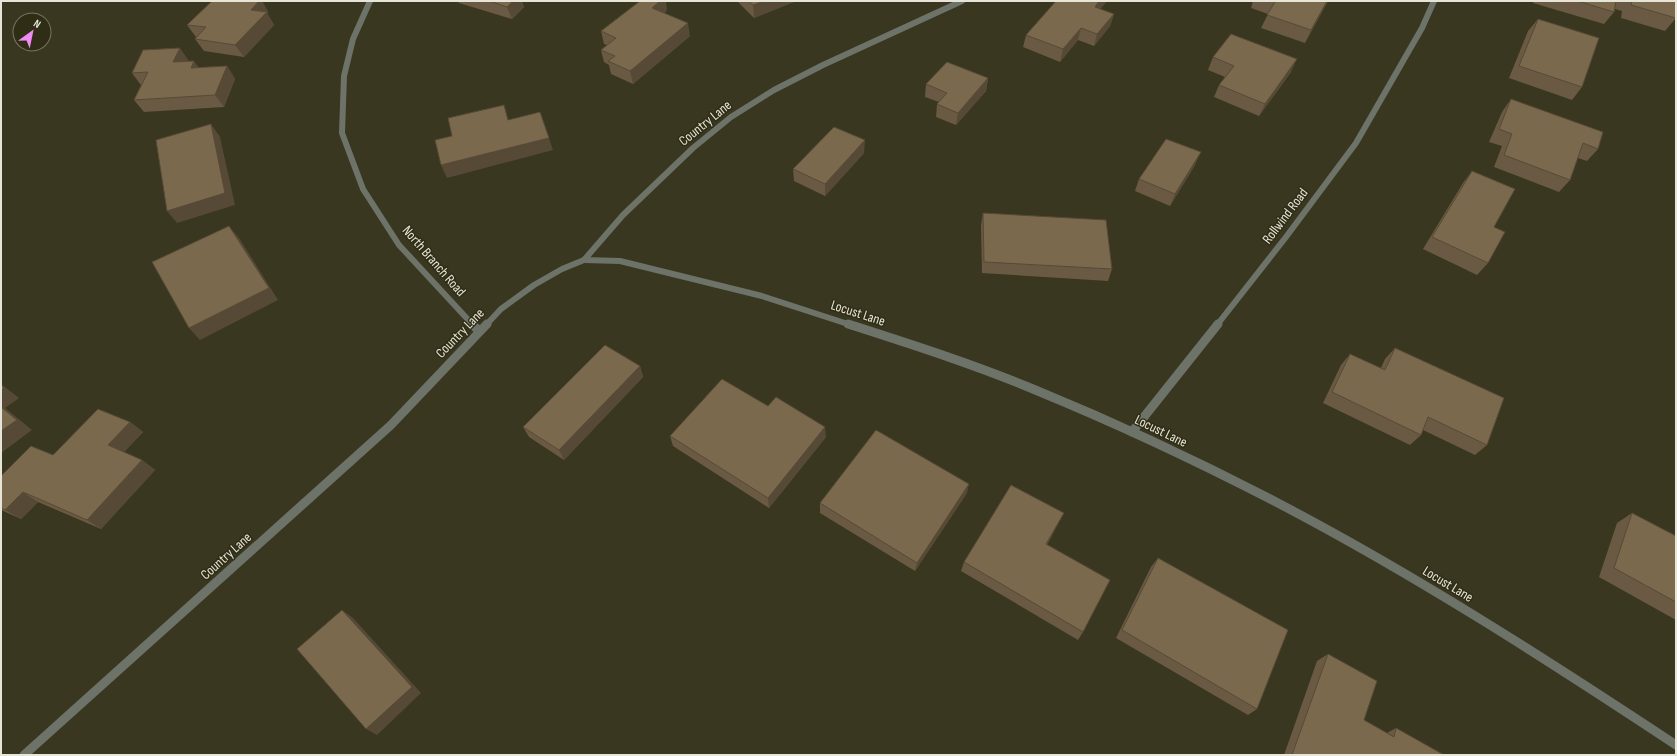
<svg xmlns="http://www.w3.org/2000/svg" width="1677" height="756" viewBox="0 0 1677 756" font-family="'Sofia Sans Condensed',sans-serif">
	<rect width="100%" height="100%" fill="#39371f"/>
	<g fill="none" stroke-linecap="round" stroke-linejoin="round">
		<g stroke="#6d7369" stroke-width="6">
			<polyline points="370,1 353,39 344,76 342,133 363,189 399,245 473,325"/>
			<polyline points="584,260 620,261 762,296 851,325"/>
			<polyline points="486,325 501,309 534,285 562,269 584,260 623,215 693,148 731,117 774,90 823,65 962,1"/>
			<polyline points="1217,325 1286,237 1356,143 1422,28 1434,1"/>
		</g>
		<g stroke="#6d7369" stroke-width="9">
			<polyline points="472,324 479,331"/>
			<path d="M848 324C910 344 973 364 1033 389 1116 423 1197 461 1276 502 1414 574 1546 659 1676 745"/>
			<polyline points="1132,432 1218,324"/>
			<polyline points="24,755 391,425 487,324"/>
		</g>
	</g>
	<g fill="#6a5a43">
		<polygon points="212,1 262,1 268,12 267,13 274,25 244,57 204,51 195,39 196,37 187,25"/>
		<polygon points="458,1 522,1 524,7 512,19 459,3"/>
		<polygon points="737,1 796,1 754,18"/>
		<polygon points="1253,1 1328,1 1305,43 1261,28 1268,14 1251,8"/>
		<polygon points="1534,1 1676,1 1676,18 1665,31 1621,18 1622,11 1615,9 1614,12 1604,24 1533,3"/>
		<polygon points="1106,2 1100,9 1114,14 1110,26 1094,46 1078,40 1060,62 1023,47 1026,35"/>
		<polygon points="667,10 664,13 690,36 633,84 611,74 609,65 604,62 601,50 607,45 604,44 601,31"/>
		<polygon points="1538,19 1582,87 1572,100 1509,78 1528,31"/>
		<polygon points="1213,57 1291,72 1259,116 1214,97 1219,85 1225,77 1208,70"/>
		<polygon points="189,61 199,68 227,66 235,79 224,107 144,112 134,100 141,85 132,73"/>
		<polygon points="988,78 986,91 956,125 936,117 937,104 939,102 925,97 926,84"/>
		<polygon points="1511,99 1598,149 1587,161 1578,158 1570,180 1559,192 1494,167 1502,146 1489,142 1502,112"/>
		<polygon points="864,153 825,196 794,181 793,169"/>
		<polygon points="1195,165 1170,206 1135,191 1139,179"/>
		<polygon points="1472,171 1488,263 1477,275 1423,249 1463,183"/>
		<polygon points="983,213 1112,269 1108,281 982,273 981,225"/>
		<polygon points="1395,348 1487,445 1475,455 1423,430 1421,435 1410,445 1323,403 1341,365 1350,354 1381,368 1385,359"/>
		<polygon points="640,366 643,377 564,460 529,437 523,427"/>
		<polygon points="768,406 826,437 769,508 673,446 670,436"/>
		<polygon points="130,422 143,432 124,452 142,460 155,470 101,529 38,502 21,519 1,510 1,476 53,455"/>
		<polygon points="967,493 915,571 820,513 820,503"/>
		<polygon points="1632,513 1676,536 1676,620 1599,577 1617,523"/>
		<polygon points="1059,522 1047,545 1083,632 1078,640 961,571 964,562"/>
		<polygon points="1158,558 1257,709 1248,715 1116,638 1151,567"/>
		<polygon points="1328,654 1364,720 1387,733 1396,728 1444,755 1284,755 1317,661"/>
	</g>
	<g fill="#564a37">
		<polygon points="259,1 262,1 268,12 267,13 274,25 244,57 235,45 251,10"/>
		<polygon points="513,1 522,1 524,7 512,19 507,7"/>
		<polygon points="660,1 666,1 667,10 654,20 652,8"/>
		<polygon points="764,1 796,1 754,18 753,5"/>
		<polygon points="1099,1 1106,1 1106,2 1091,19 1095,7"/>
		<polygon points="1327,1 1328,1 1305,43 1311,30"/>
		<polygon points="1114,14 1110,26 1094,46 1097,34"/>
		<polygon points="688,23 690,36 633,84 630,71"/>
		<polygon points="1081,28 1078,40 1060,62 1063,49"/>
		<polygon points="180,48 189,61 173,62"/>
		<polygon points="1297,59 1291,72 1259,116 1265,104"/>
		<polygon points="194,61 203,73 191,68"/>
		<polygon points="227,66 235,79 224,107 215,95"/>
		<polygon points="988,78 986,91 956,125 958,113"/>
		<polygon points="211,124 220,137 235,205 177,223 167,211"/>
		<polygon points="549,138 553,150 447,178 441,165"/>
		<polygon points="865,140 864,153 825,196 825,184"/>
		<polygon points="1201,152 1195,165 1170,206 1175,194"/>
		<polygon points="229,226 239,238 278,300 200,340 189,328"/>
		<polygon points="640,366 643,377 564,460 559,450"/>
		<polygon points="1,384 19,398 5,408 32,430 1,453"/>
		<polygon points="130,422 143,432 121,455 108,445"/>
		<polygon points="825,427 826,437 769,508 768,498"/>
		<polygon points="142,460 155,470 101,529 87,520"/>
		<polygon points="969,484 967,493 915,571 917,563"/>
		<polygon points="23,492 38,502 21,519 5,510"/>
		<polygon points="1064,513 1059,522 1042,553 1046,544"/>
		<polygon points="342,610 353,618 421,693 377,735 366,729"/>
	</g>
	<g fill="#7b694e" stroke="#564a37">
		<polygon points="212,1 259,1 251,10 267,12 235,45 195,39 206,27 187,25"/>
		<polygon points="489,1 513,1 507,7"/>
		<polygon points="640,1 660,1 652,8 688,23 630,71 608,61 615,56 601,50 616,38 601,31"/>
		<polygon points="748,1 764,1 753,5"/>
		<polygon points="1056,1 1099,1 1095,7 1114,14 1097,34 1081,28 1063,49 1026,35"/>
		<polygon points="1274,1 1327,1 1311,30 1267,15 1275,2"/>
		<polygon points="1578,1 1616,1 1614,12"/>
		<polygon points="1632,1 1676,1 1676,18 1631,5"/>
		<polygon points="1538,19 1599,38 1582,87 1519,66"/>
		<polygon points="1231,34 1297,59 1265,104 1219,85 1234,66 1213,57"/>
		<polygon points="180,48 173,62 194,61 191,68 227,66 215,95 134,100 148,72 132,73 143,50"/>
		<polygon points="947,62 988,78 958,113 937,104 947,93 926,84"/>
		<polygon points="1511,99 1603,132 1598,149 1583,143 1570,180 1504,155 1512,134 1499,129"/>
		<polygon points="504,105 508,120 540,112 549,138 441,165 435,140 452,136 448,118"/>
		<polygon points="211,124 225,193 167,211 156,140"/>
		<polygon points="834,127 865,140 825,184 793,169"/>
		<polygon points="1166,139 1201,152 1175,194 1139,179"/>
		<polygon points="1472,171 1515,189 1494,227 1505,232 1488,263 1432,237"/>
		<polygon points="983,213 1106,220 1112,269 984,262"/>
		<polygon points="229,226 269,288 189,328 152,262"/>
		<polygon points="605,345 640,366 559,450 523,427"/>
		<polygon points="1395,348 1504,398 1487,445 1428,417 1421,435 1332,392 1350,354 1385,370"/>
		<polygon points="722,379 768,406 776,397 825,427 768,498 670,436"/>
		<polygon points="1,385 4,388 1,390"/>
		<polygon points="1,407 17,420 1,431"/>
		<polygon points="98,409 130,422 108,445 142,460 87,520 23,492 5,510 1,508 1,476 31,446 53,455"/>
		<polygon points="876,430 969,484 917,563 820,503"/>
		<polygon points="1011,485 1064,513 1046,544 1110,580 1083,632 964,562"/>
		<polygon points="1632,513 1676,536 1676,602 1614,568"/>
		<polygon points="1158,558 1288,630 1257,709 1122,630"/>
		<polygon points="342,610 412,687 366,729 297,649"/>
		<polygon points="1328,654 1377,681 1364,720 1394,737 1396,728 1444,755 1292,755"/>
	</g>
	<g text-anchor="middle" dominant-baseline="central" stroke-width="3" stroke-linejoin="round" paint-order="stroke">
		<g font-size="14" fill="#e6e5d7" stroke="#2f2d15">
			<text transform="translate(705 123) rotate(-39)">Country Lane</text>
			<text transform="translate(1285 216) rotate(-53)">Rollwind Road</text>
			<text transform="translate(434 261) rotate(49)">North Branch Road</text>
			<text transform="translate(858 313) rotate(18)">Locust Lane</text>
			<text transform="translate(460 333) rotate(-46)">Country Lane</text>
			<text transform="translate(1161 431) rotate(26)">Locust Lane</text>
			<text transform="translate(226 556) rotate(-42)">Country Lane</text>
			<text transform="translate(1448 584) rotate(31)">Locust Lane</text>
		</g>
	</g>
	<rect width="1677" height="756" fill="none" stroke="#e6e5d7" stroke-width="4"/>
	<g transform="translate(32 32) rotate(33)"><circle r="19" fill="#2f2d15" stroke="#787763"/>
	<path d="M0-3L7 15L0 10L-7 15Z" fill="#f08bf5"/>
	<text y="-6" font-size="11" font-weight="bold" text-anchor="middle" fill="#e6e5d7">N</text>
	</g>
</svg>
